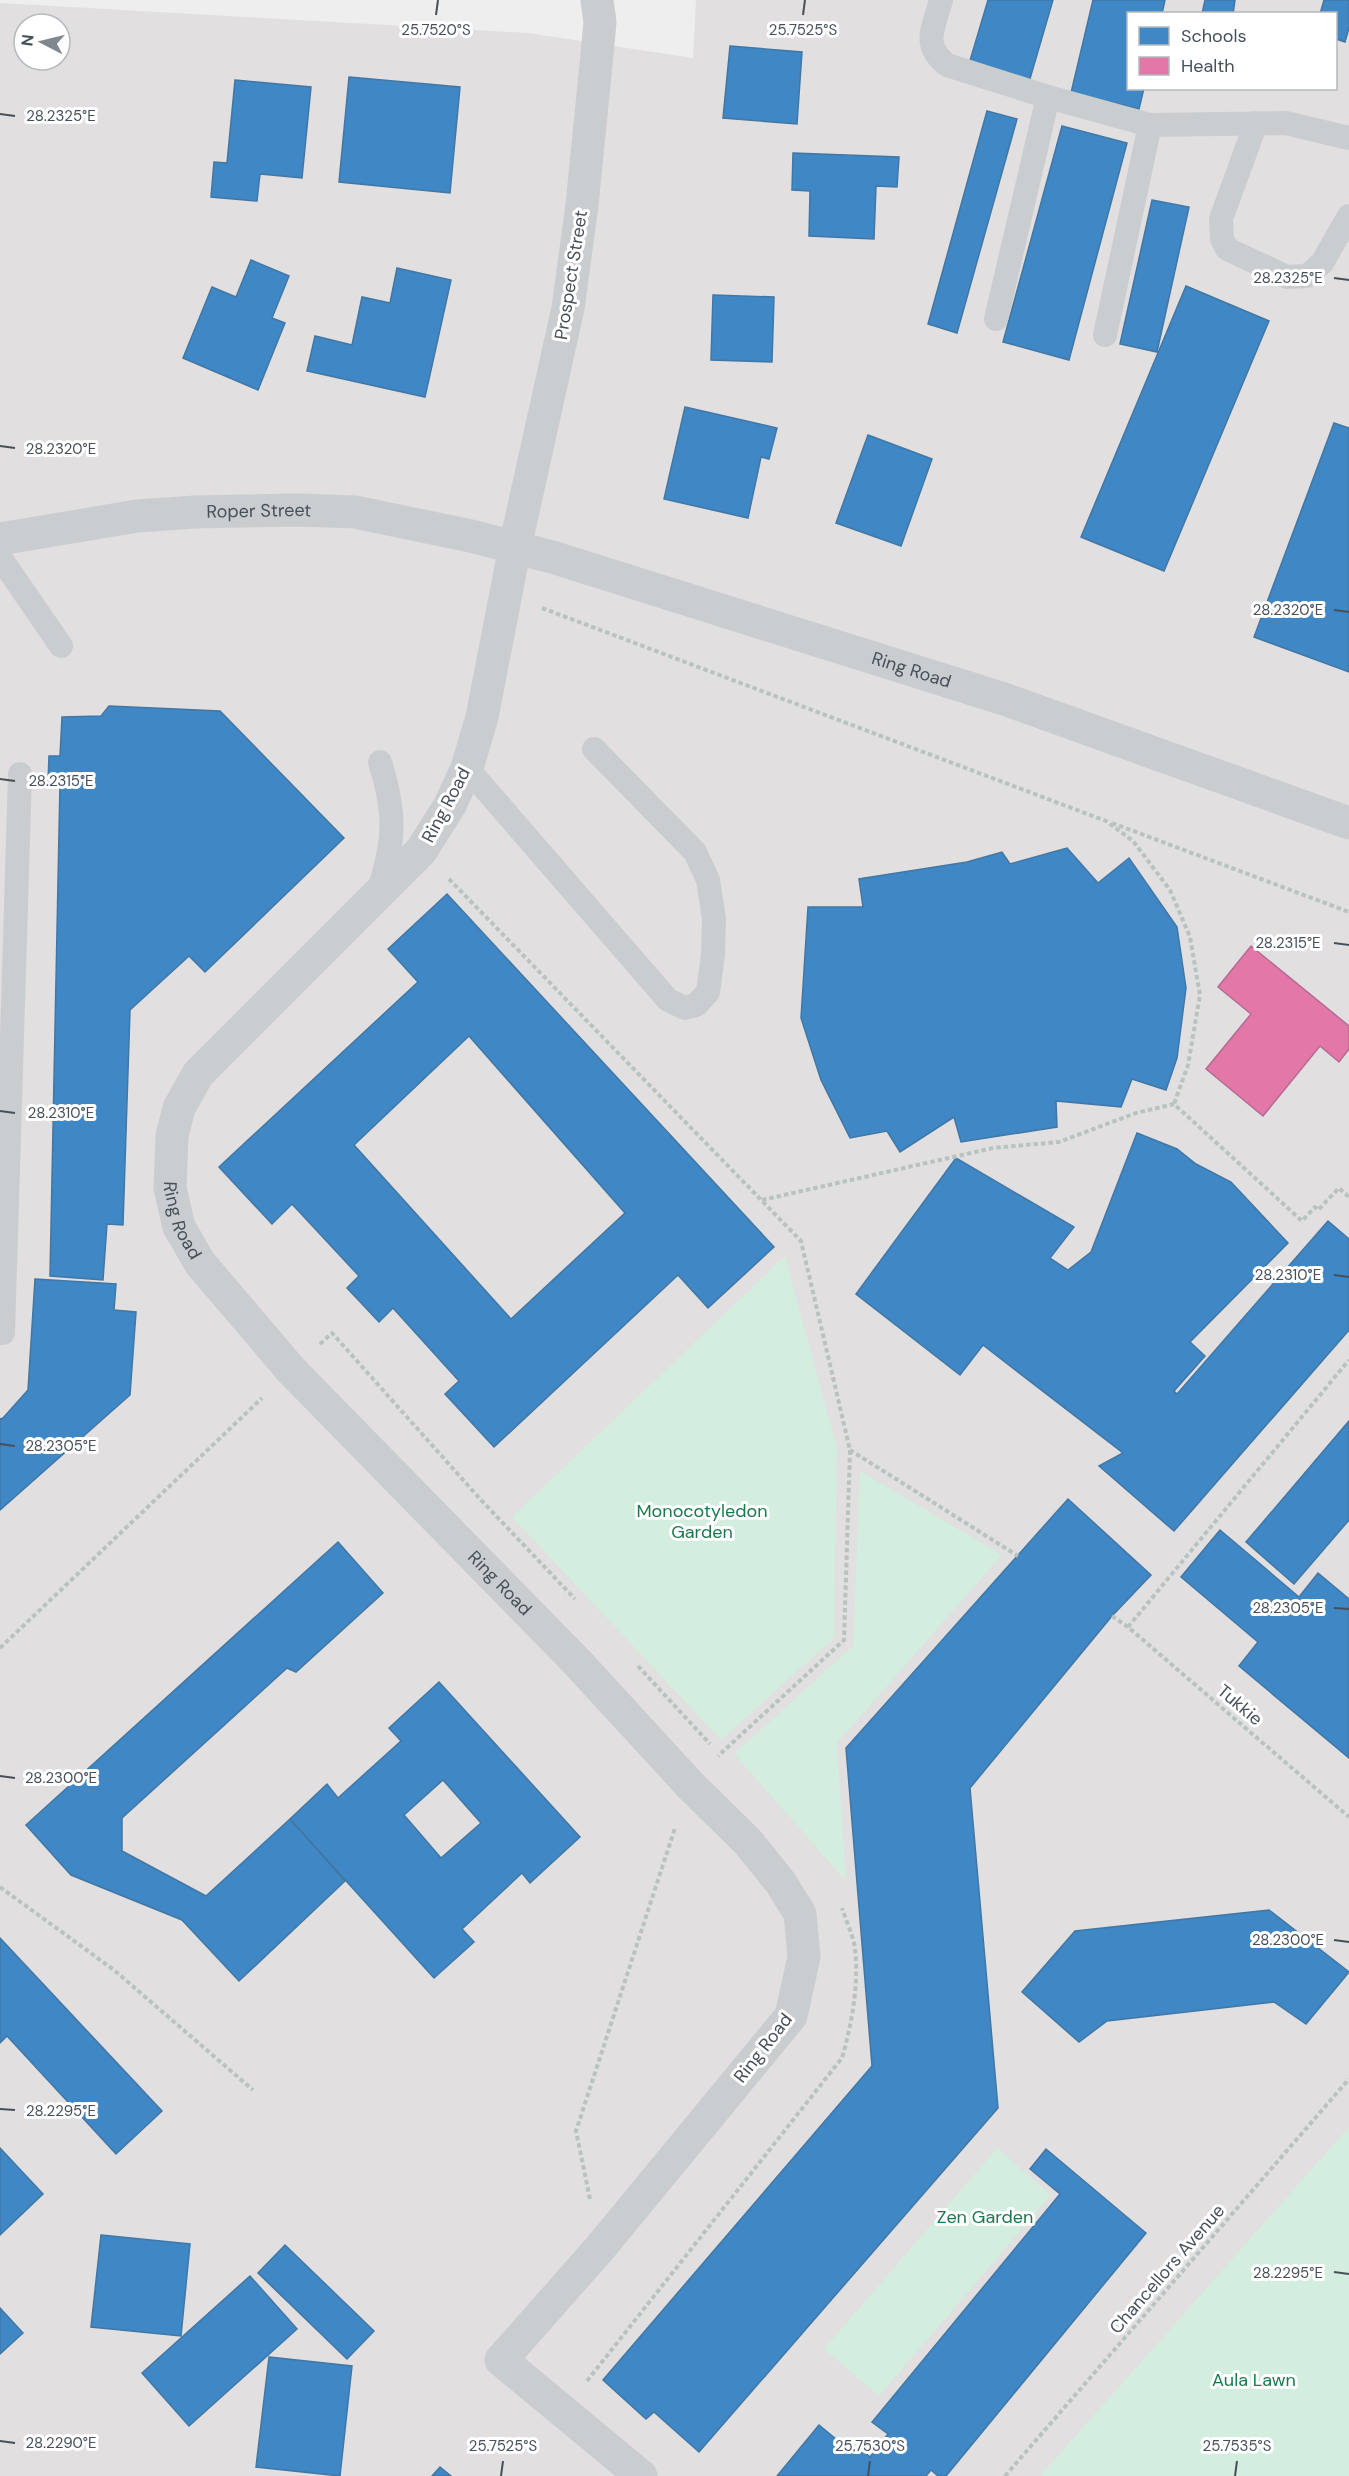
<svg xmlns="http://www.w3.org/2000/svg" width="1349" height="2476" viewBox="0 0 1349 2476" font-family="'DM Sans',sans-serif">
	<rect width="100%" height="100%" fill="#efeeee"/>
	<path fill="#e1dfe0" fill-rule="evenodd" d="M696 0H1349V2476H0V3L528 33 693 58ZM1128 14H1336V88H1128ZM24 24H60V60H24Z"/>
	<g fill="#d3edde">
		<polygon points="785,1256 837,1448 834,1638 721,1740 512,1517"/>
		<polygon points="860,1471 1002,1555 837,1743 846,1881 734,1754 853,1646"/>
		<polygon points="1349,2127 1349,2476 1040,2476"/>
		<polygon points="997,2148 1051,2195 879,2396 824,2349"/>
	</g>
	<g fill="#3f88c5" stroke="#4177a5" stroke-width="1.5" fill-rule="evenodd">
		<polygon points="988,0 1053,0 1029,82 969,64"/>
		<polygon points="1093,0 1165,0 1162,14 1128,14 1128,88 1144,88 1139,109 1071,93"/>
		<polygon points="1205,0 1235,0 1233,14 1202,14"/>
		<polygon points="1324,0 1349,0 1349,28 1345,42 1336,39 1336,14 1320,14"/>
		<polygon points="730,46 802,52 797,124 723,118"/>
		<polygon points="349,77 460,87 450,193 339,182"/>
		<polygon points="235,80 311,87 302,178 260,174 257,201 211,197 214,162 227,163"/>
		<polygon points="987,111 1017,119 957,333 928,324"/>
		<polygon points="1062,126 1127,143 1069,360 1003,342"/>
		<polygon points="793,153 899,157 897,187 876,186 874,239 809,236 810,191 792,190"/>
		<polygon points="1152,200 1189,207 1157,352 1120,344"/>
		<polygon points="251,260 289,276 272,318 285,323 258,390 183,358 212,287 236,297"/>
		<polygon points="397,268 451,280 425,397 307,371 315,336 352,345 362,297 390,303"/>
		<polygon points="1186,286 1269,321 1164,571 1081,537"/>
		<polygon points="713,295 774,297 772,362 711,360"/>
		<polygon points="685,407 777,428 769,459 761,457 748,518 664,499"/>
		<polygon points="1334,423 1349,428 1349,672 1254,637"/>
		<polygon points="868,435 932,459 901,546 836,523"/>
		<polygon points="109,706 220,711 344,838 205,972 189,956 130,1010 123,1225 107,1224 103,1280 50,1276 60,783 48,783 49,756 60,756 62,717 101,716"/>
		<polygon points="1067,848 1098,883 1129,858 1177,927 1186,988 1177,1058 1166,1090 1132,1079 1121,1107 1056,1101 1057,1127 961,1142 954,1117 900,1152 887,1131 850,1138 821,1080 801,1018 808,907 863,907 859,879 967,862 1002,852 1010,864"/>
		<path d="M447 894 774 1247 708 1308 678 1275 494 1447 445 1394 459 1381 393 1308 379 1322 347 1288 359 1276 292 1204 272 1224 219 1167 418 982 388 949ZM469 1036 625 1213 511 1319 354 1145Z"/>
		<polygon points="1137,1133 1177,1149 1196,1164 1231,1182 1288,1243 1190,1342 1205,1356 1174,1391 1177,1394 1328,1221 1349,1239 1349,1330 1174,1531 1099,1466 1123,1453 983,1345 960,1375 856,1294 956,1158 1074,1227 1050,1258 1068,1270 1091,1252"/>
		<polygon points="35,1279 116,1284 114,1310 136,1312 130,1395 0,1510 0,1419 3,1418 28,1390"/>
		<polygon points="1349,1421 1349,1520 1294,1584 1246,1542"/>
		<polygon points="1068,1499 1151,1575 1112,1616 970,1788 998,2108 699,2452 654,2412 646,2419 603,2380 872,2066 846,1748"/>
		<polygon points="1220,1530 1299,1597 1318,1573 1349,1599 1349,1758 1239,1666 1258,1642 1181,1577"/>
		<polygon points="338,1542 383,1593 296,1672 287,1668 122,1818 122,1851 206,1896 290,1819 345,1881 239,1981 182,1920 71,1875 26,1825"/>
		<path d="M439 1682 580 1837 530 1883 522 1873 462 1929 474 1942 434 1978 290 1819 327 1784 338 1798 401 1741 389 1728ZM443 1780 481 1823 441 1858 404 1815Z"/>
		<polygon points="1269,1910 1349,1972 1306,2024 1274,2002 1107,2021 1079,2042 1022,1992 1075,1931"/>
		<polygon points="0,1938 162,2111 116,2154 7,2036 0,2043"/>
		<polygon points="0,2148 43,2194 0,2235"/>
		<polygon points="1046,2149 1146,2233 946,2476 938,2476 931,2470 926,2476 777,2476 819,2425 853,2453 859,2447 870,2457 888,2434 872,2422 1060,2194 1030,2169"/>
		<polygon points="101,2235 190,2244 181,2336 91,2327"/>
		<polygon points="285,2245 374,2331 347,2359 258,2273"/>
		<polygon points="250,2276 297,2329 189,2426 142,2373"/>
		<polygon points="0,2308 23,2333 0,2354"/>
		<polygon points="269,2357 352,2366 340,2476 256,2467"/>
		<polygon points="440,2467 451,2476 432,2476"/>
	</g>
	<polygon fill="#e377a8" stroke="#b46b91" stroke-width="1.5" points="1251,946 1349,1026 1349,1049 1339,1062 1320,1046 1263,1116 1206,1069 1251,1014 1218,987"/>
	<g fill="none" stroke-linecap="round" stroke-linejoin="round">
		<g stroke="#b8c3bf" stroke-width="4" stroke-dasharray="4.5 3" stroke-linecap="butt">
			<polyline points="542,608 1106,821 1133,841 1170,890 1190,937 1200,995 1188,1065 1174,1104"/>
			<polyline points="1112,823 1349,912"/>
			<polyline points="449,879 801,1241 850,1450 844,1640 718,1756"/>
			<polyline points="762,1200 993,1148 1059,1142 1136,1113 1174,1104 1302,1221 1315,1207 1318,1210 1339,1188 1349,1197"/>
			<polyline points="320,1344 332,1333 481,1500 575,1599"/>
			<polyline points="850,1450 1018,1556"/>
			<polyline points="1112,1616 1128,1627 1349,1817"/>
			<polyline points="1128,1627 1349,1360"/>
			<polyline points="0,1648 262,1398"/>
			<polyline points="638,1666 710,1744"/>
			<polyline points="0,1887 114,1970 253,2090"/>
			<polyline points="590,2199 576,2131 675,1828"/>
			<path d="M587 2381 842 2058C852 2023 859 1985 855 1948 853 1935 846 1921 842 1908"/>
			<polyline points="1005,2476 1349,2079"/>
		</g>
		<g stroke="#cacdcf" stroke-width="24">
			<path d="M941 0C934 28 921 44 947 65L1048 97 1150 125 1286 123 1349 138"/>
			<polyline points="1256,123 1221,219 1222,239 1227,249 1287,277 1307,276 1322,263 1349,216"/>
			<polyline points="996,319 1048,97"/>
			<polyline points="1105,335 1150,125"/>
			<polyline points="0,557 61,646"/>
			<polyline points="467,768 668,1000 685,1008 696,1005 708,992 713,955 714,919 708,880 695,852 594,749"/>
			<path d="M379 890C395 839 396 814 380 762"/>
			<polyline points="3,1333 20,774"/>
		</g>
		<g stroke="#cacdcf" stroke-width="33">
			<path id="s1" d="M597 0 600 22 597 55 582 205 568 308 515 547 482 717 467 768 450 805 421 851 198 1074 179 1108 172 1136 170 1188 179 1227 200 1263 291 1370 577 1662 690 1785 748 1842 781 1883 800 1914 804 1957 791 2016 600 2248 501 2360 641 2476"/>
			<path id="s2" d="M0 539 137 516 195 512 299 510 355 512 471 536 552 557 1004 699 1349 823"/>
		</g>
	</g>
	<path fill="none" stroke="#46505a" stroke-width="2" d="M436 15 438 0M803 15 805 0M0 114 15 116M1334 278 1349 280M0 446 15 448M1334 610 1349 612M0 779 15 781M1334 943 1349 945M0 1111 15 1113M1334 1275 1349 1277M0 1444 15 1446M1334 1608 1349 1609M0 1776 15 1778M1334 1940 1349 1942M0 2109 15 2110M1334 2272 1349 2274M0 2441 15 2443M501 2476 503 2461M868 2476 870 2461M1235 2476 1237 2461"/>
	<g text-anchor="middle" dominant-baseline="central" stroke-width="6" stroke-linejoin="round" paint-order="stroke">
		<g font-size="18" fill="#46505a" stroke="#fff">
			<text transform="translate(571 275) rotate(-81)">Prospect Street</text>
			<text stroke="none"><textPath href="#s2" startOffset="261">Roper Street</textPath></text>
			<text stroke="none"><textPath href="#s2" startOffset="936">Ring Road</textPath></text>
			<text transform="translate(446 805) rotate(-62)">Ring Road</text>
			<text stroke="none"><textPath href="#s1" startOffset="1346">Ring Road</textPath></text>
			<text stroke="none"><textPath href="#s1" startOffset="1832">Ring Road</textPath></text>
			<text transform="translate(1240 1705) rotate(40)">Tukkie</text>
			<text transform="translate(763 2048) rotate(-52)">Ring Road</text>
			<text transform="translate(1167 2269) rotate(-49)">Chancellors Avenue</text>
		</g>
		<g font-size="18" fill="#19794d" stroke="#fff">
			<text x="702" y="1511">Monocotyledon<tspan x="702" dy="21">Garden</tspan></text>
			<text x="985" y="2217">Zen Garden</text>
			<text x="1254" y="2380">Aula Lawn</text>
		</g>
	</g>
	<g font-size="15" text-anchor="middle" fill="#46505a" stroke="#fff" stroke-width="6" stroke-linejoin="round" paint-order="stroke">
		<text x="436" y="35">25.7520°S</text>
		<text x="803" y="35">25.7525°S</text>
		<text x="61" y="121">28.2325°E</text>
		<text x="1288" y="283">28.2325°E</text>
		<text x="61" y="454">28.2320°E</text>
		<text x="1288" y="615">28.2320°E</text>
		<text x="61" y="786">28.2315°E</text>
		<text x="1288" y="948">28.2315°E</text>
		<text x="61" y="1118">28.2310°E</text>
		<text x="1288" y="1280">28.2310°E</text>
		<text x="61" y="1451">28.2305°E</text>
		<text x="1288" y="1613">28.2305°E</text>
		<text x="61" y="1783">28.2300°E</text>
		<text x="1288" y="1945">28.2300°E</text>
		<text x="61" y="2116">28.2295°E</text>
		<text x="1288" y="2278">28.2295°E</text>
		<text x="61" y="2448">28.2290°E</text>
		<text x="503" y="2451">25.7525°S</text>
		<text x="870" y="2451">25.7530°S</text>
		<text x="1237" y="2451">25.7535°S</text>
	</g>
	<rect x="1127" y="12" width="210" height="78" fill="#ffffff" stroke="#b5b9bd" stroke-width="1.5"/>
	<rect x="1139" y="27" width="30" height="18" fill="#3f88c5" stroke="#b5b9bd" stroke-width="1.5"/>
	<text x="1181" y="42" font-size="18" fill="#46505a">Schools</text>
	<rect x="1139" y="57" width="30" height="18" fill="#e377a8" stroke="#b5b9bd" stroke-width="1.5"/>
	<text x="1181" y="72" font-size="18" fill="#46505a">Health</text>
	<g transform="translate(42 42) rotate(277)"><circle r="28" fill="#ffffff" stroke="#b5b9bd" stroke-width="1.5"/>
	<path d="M0-4.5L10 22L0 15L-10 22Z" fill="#81878e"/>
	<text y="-9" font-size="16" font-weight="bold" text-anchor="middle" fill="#46505a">N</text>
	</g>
</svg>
